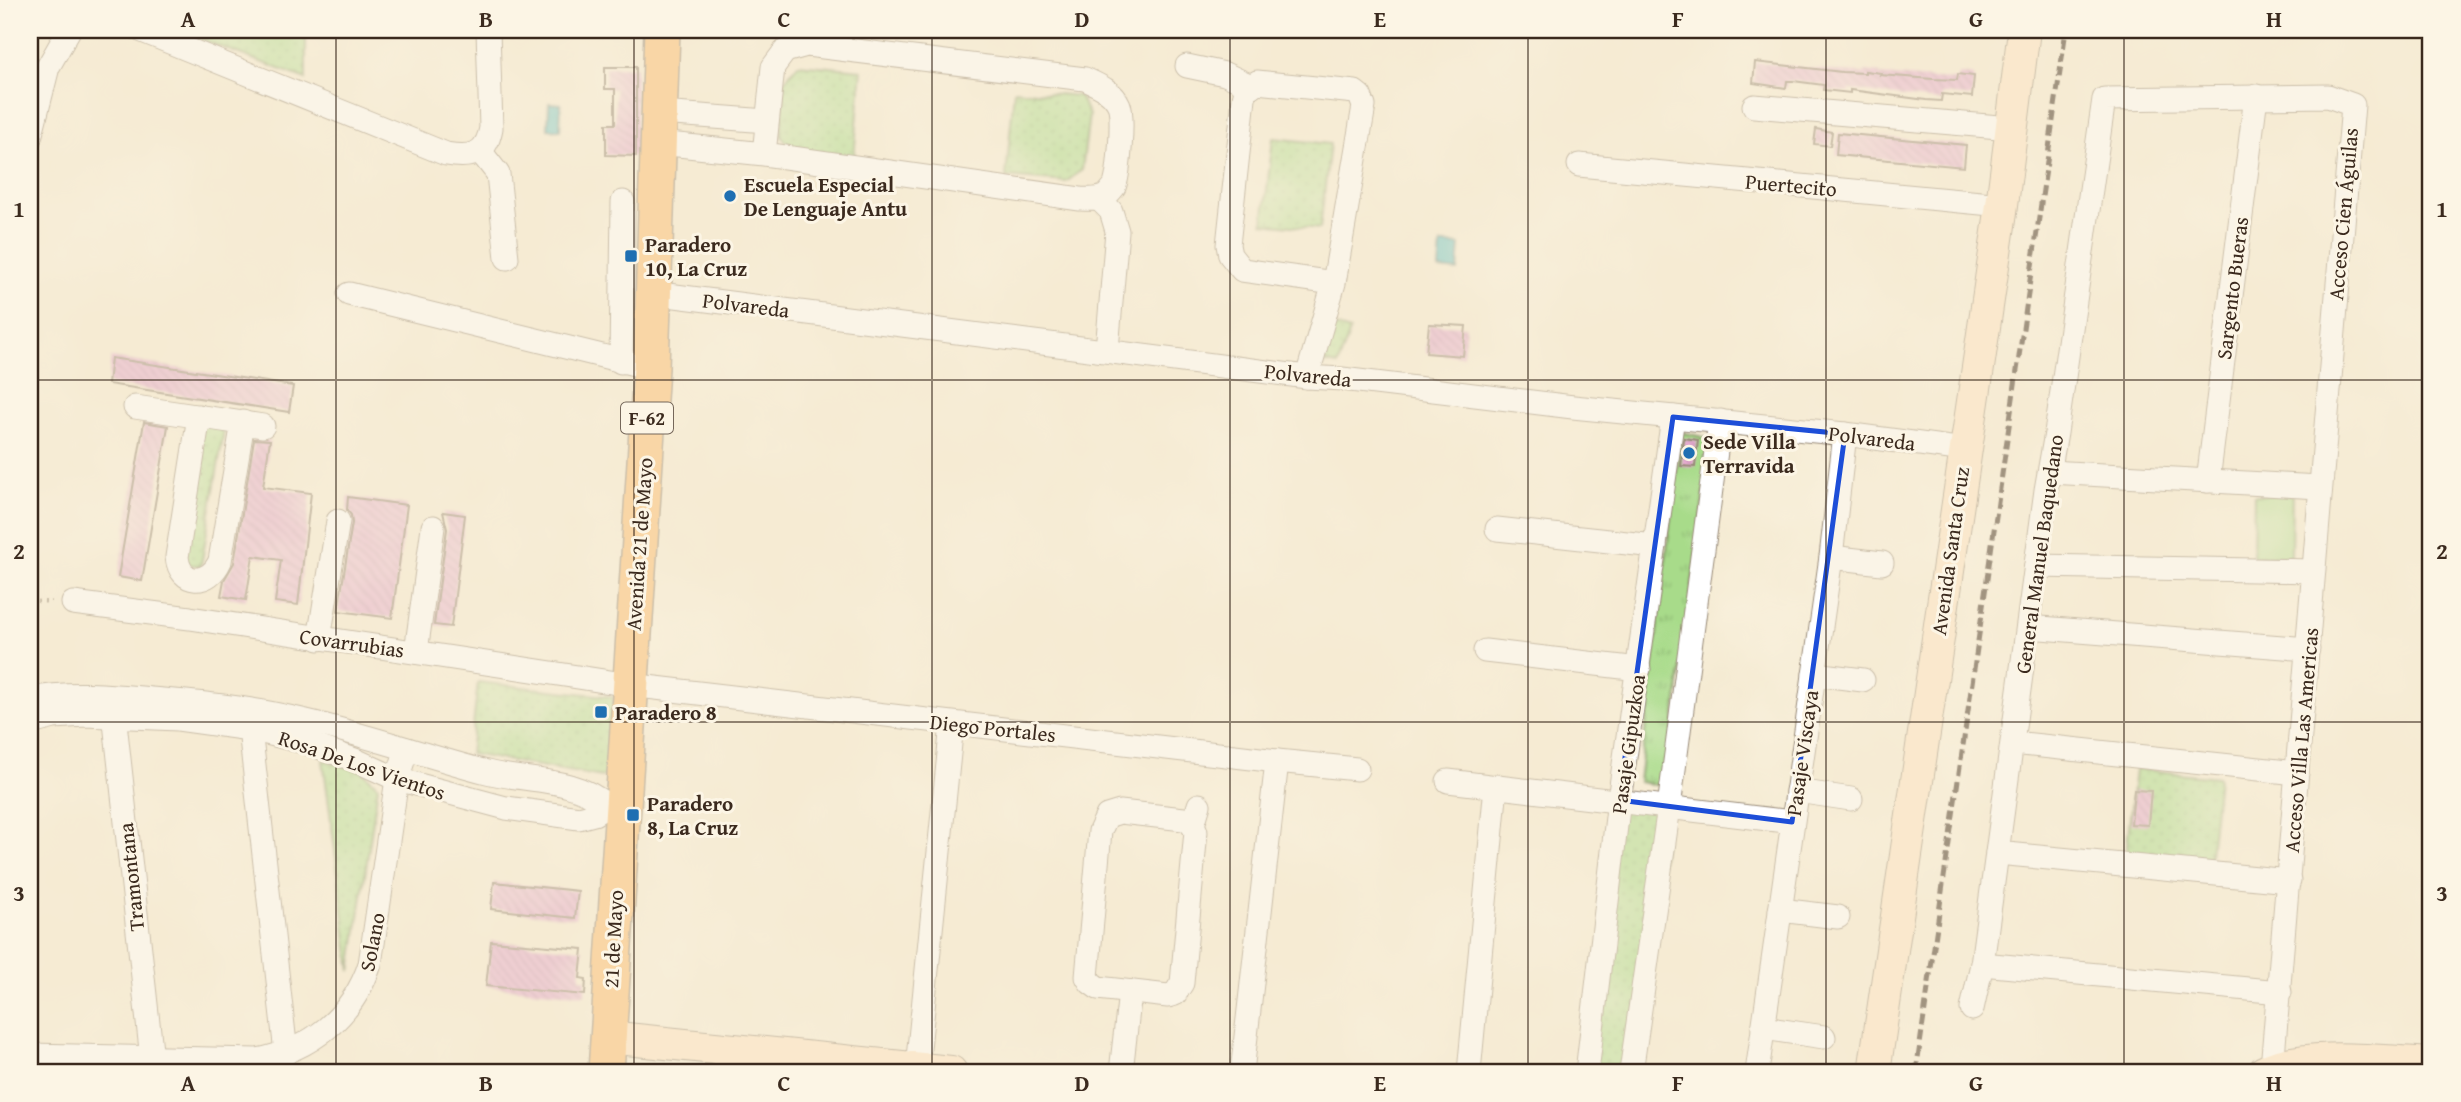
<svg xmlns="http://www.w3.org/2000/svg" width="2461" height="1102" viewBox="0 0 2461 1102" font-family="'Gentium Book Plus',serif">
	<defs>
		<pattern id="grass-dots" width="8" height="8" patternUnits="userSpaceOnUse" patternTransform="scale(1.75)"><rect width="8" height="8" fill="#a8db8a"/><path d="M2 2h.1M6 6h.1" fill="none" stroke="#92bc77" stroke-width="1.8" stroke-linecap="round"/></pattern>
		<pattern id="park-tufts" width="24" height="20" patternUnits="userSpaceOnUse" patternTransform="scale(1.75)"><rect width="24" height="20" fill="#a8db8a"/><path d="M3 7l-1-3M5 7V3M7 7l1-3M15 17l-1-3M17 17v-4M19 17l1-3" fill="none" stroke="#92bc77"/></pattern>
		<pattern id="building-back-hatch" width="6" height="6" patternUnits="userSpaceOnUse" patternTransform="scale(1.75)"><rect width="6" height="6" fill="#e5abd0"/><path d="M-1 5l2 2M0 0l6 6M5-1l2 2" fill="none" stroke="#c593b2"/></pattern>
	</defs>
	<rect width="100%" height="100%" fill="#fcf5e5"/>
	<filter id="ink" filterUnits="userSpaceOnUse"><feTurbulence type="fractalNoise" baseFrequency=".0143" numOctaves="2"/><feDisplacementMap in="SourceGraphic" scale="14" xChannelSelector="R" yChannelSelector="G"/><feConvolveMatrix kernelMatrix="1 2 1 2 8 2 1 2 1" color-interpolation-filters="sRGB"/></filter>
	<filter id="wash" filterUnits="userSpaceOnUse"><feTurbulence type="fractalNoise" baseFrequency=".00686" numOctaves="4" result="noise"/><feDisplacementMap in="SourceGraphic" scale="28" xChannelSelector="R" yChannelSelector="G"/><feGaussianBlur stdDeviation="1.57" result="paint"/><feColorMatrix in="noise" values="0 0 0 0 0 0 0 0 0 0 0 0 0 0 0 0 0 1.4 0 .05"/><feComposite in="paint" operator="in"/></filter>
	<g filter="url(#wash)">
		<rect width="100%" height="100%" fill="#f5ebd3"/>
		<g fill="url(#grass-dots)" stroke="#728254" stroke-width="2">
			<polygon points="176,30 306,30 306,79"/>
			<polygon points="798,64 862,70 854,157 794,151 781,136 785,80"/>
			<polygon points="1014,90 1079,96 1089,115 1082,170 1066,182 1006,177"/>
			<polygon points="1273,138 1330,144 1320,229 1263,223"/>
			<polygon points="1317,321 1350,331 1338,365 1305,359"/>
			<polygon points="199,421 225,425 201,566 176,563"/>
			<polygon points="478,682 613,697 612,771 602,777 470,754"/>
			<polygon points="323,760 363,772 378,786 351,971"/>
			<polygon points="2135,769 2218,777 2209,864 2126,856"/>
			<polygon points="1619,800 1669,807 1631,1072 1587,1072"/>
		</g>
		<polygon fill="url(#park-tufts)" stroke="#728254" stroke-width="2" points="1681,432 1711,439 1666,786 1639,782"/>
		<polygon fill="#a8db8a" stroke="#728254" stroke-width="2" points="2254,495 2292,495 2291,557 2253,557"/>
		<g fill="#4bbac1" stroke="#437270" stroke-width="2">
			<polygon points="549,103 561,104 560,130 548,129"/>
			<polygon points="1441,244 1460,245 1458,271 1439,269"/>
		</g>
		<g id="blocks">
			<g fill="url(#building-back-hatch)">
				<polygon points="1755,62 1842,72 1865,73 1865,71 1881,73 1880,75 1933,79 1957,80 1958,74 1974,76 1972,97 1942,94 1941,101 1926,100 1850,90 1850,93 1823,90 1824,85 1793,81 1787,81 1786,88 1753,83"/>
				<polygon points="605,67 636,67 636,156 606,155 606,124 615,124 615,89 605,89"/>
				<polygon points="1816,129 1832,132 1830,146 1814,144"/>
				<polygon points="1838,133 1966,145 1964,167 1836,155"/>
				<polygon points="1429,324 1466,326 1463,356 1426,353"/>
				<polygon points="111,358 293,386 289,412 108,384"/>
				<polygon points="144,422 168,426 142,581 118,577"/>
				<polygon points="1684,438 1698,440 1695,467 1681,466"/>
				<polygon points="254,439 270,440 263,487 311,493 298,605 275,602 281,560 253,556 246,600 221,596 224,580 234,563"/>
				<polygon points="348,497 407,505 392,618 338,611 352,523 351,515 347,510"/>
				<polygon points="443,512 465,515 451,627 434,625 447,529"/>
				<polygon points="2134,790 2151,791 2148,825 2131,824"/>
				<polygon points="494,882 578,891 575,918 491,909"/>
				<polygon points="491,941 583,949 580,978 586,979 585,995 486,986"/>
			</g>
		</g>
	</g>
	<g filter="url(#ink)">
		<use href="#blocks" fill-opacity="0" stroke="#988a78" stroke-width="2"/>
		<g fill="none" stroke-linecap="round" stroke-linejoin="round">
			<g stroke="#988a78" stroke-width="25">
				<g id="street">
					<path d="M140 30 446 154C471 158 486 156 491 128L488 30"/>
					<polyline points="1187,66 1225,74 1251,86"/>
					<polyline points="1754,106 2011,128"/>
					<polyline points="661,113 767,121"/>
					<polyline points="30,138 48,67 69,30"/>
					<path d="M659 143 764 154 1080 199C1089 199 1099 201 1107 195 1107 195 1113 188 1114 187 1119 177 1124 116 1119 105 1113 91 1098 85 1085 79L807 45 785 51 773 67 764 154"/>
					<polyline points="480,151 498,174 507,258"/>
					<polyline points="1579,165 2002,205"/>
					<polyline points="1099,199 1111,211 1117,231 1107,350"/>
					<polyline points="652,293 1307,377 1342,379 1573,407 1845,434 1965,450"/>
					<polyline points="349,294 651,368"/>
					<polyline points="621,362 623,202"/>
					<polyline points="1307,377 1334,283 1364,106 1360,96 1355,92 1257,82 1246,90 1244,98 1228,245 1230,255 1242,270 1334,283"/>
					<polyline points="135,407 263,426"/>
					<path d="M199 416 177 557C180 586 209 586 220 561L243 422"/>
					<polyline points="2050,472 2320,487"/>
					<polyline points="2208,481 2256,96"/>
					<polyline points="1497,529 1655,546"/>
					<polyline points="1831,557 1882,563"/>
					<polyline points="2036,566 2313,571"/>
					<polyline points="73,603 190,618 630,685 1277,761 1357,769"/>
					<polyline points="2028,627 2308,649"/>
					<polyline points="319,639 338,521"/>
					<polyline points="1485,651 1639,669"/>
					<polyline points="416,652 433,527"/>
					<polyline points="1814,674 1863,680"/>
					<path d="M30 699C69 691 111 695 151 699 199 703 247 707 293 718 359 732 422 755 487 772 527 782 576 777 607 806"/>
					<polyline points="113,704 152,1059"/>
					<polyline points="251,717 250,729 286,1053"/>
					<polyline points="31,723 54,717 85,715 178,719 250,729 304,742 355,760 397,779 506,808 579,818 594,814 607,806 621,807"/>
					<polyline points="2013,743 2297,773"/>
					<polyline points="1448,781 1792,822"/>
					<polyline points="1797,791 1851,799"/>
					<polygon points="1120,812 1184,819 1191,823 1196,831 1182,983 1175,994 1168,996 1098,988 1091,983 1087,977 1100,831 1107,816"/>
					<polyline points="1193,825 1199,805"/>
					<polyline points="1997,853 2289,881"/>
					<polyline points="1780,910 1838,917"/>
					<polyline points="1982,964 2280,992"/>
					<polyline points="1972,1009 1982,964 2046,490 2056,433 2104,99 2328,96 2353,105 2272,1068"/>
					<polyline points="1763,1028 1824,1037"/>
					<path d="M30 1055 257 1060C311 1050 353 1016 370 964L397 779 407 749"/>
					<polyline points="917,1068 952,724"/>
					<polyline points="1121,1072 1130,992"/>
					<polyline points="1242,1072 1277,761"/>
					<polyline points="1469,1072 1496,786"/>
					<polyline points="1587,1072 1619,800 1673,417"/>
					<polyline points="1631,1072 1669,807 1720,421"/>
					<polyline points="1757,1072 1831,557 1845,434"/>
				</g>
			</g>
			<g stroke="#988a78" stroke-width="34">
				<g id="secondary">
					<polyline points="607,1037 951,1072"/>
					<polyline points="1874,1072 2002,205 2024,30"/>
					<path d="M2264 1072C2303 1051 2386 1062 2431 1064"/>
				</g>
			</g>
			<g stroke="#988a78" stroke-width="38">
				<polyline id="primary" points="606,1072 651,368 662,30"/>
			</g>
			<polyline stroke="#988a78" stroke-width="3.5" stroke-dasharray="2 5" stroke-linecap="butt" points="30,601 52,602"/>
			<use href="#street" stroke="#fff" stroke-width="23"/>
			<use href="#secondary" stroke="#fee5c5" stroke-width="32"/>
			<use href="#primary" stroke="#fcbd6f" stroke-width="35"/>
			<polyline stroke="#3b2a1e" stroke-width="5" stroke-dasharray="10 5" stroke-linecap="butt" points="1916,1072 2066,30"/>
		</g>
	</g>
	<path d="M0 0H2461V1102H0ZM1673 417 1845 434 1792 822 1619 800Z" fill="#f5ebd3" fill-opacity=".55" fill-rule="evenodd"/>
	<path fill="none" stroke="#1d4ed8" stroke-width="5" stroke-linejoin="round" d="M1673 417 1845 434 1792 822 1619 800Z"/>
	<path fill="none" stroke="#3b2a1e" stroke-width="2" stroke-opacity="0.55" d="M336 30V1072M634 30V1072M932 30V1072M1230 30V1072M1528 30V1072M1826 30V1072M2124 30V1072M30 380H2431M30 722H2431"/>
	<g fill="#1f6fb2" stroke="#fcf5e5" stroke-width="2.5">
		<circle cx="730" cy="196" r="7"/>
		<rect x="624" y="249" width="14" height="14" rx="3.5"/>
		<circle cx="1689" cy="453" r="7"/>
		<rect x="594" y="705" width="14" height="14" rx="3.5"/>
		<rect x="626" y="808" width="14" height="14" rx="3.5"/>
	</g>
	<g text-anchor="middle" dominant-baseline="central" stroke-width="6" stroke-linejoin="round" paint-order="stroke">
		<rect fill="#fcf5e5" stroke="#75675a" stroke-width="2" x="621" y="402.5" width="52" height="31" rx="5"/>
		<g font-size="19" font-weight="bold" fill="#3b2a1e">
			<text x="647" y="418">F-62</text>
		</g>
		<g font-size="21" font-weight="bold" fill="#3b2a1e" stroke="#fcf5e5" text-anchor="start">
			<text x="744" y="184">Escuela Especial<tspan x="744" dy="24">De Lenguaje Antu</tspan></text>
			<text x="645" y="244">Paradero<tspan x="645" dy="24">10, La Cruz</tspan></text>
			<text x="1703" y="441">Sede Villa<tspan x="1703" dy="24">Terravida</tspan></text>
			<text x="615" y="712">Paradero 8</text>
			<text x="647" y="803">Paradero<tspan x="647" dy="24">8, La Cruz</tspan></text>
		</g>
		<g font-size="21" fill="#3b2a1e" stroke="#fcf5e5">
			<text transform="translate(1791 185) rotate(5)">Puertecito</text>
			<text transform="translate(2343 214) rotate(-85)">Acceso Cien Águilas</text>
			<text transform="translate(2232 288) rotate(-83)">Sargento Bueras</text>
			<text transform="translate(746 305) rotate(7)">Polvareda</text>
			<text transform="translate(1308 375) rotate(6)">Polvareda</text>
			<text transform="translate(1872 438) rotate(7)">Polvareda</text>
			<text transform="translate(639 544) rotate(-86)">Avenida 21 de Mayo</text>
			<text transform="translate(1950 551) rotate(-82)">Avenida Santa Cruz</text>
			<text transform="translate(2039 554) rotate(-82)">General Manuel Baquedano</text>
			<text transform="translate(352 643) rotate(8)">Covarrubias</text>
			<text transform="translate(993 728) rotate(6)">Diego Portales</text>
			<text transform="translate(2301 740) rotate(-85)">Acceso Villa Las Americas</text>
			<text transform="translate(1628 744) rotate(-82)">Pasaje Gipuzkoa</text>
			<text transform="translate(1802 753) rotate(-82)">Pasaje Viscaya</text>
			<text transform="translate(362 765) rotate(19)">Rosa De Los Vientos</text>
			<text transform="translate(131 877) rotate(-96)">Tramontana</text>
			<text transform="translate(613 939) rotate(-87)">21 de Mayo</text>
			<text transform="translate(372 942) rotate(-79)">Solano</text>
		</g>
	</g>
	<rect width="2461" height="1102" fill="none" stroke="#fcf5e5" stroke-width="77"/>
	<rect x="38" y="38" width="2384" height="1026" fill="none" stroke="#3b2a1e" stroke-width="2.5"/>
	<g font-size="23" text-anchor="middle" font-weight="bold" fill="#3b2a1e">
		<text x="188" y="27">A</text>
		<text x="486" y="27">B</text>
		<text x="784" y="27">C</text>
		<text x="1082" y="27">D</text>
		<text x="1380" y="27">E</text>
		<text x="1678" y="27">F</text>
		<text x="1976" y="27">G</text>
		<text x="2274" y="27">H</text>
		<text x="19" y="217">1</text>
		<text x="2442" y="217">1</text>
		<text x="19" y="559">2</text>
		<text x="2442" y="559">2</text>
		<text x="19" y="901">3</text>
		<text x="2442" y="901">3</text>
		<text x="188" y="1091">A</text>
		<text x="486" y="1091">B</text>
		<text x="784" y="1091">C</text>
		<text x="1082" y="1091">D</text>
		<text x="1380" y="1091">E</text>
		<text x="1678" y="1091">F</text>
		<text x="1976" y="1091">G</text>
		<text x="2274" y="1091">H</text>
	</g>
</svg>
